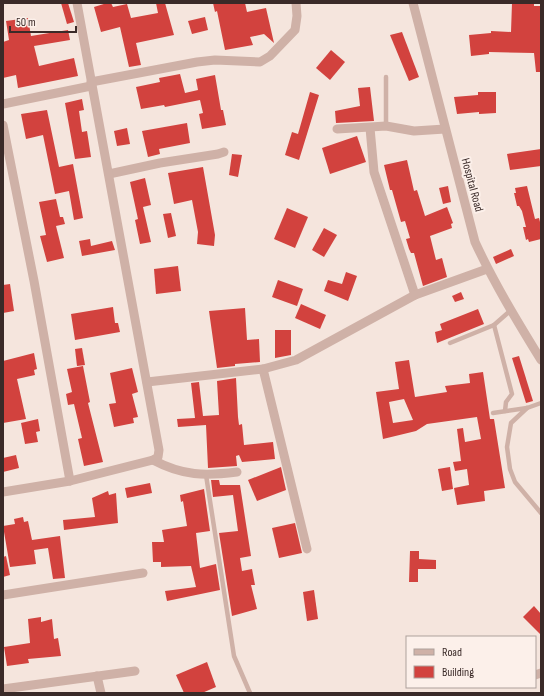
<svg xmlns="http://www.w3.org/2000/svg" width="544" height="696" viewBox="0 0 544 696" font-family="'Sofia Sans Condensed',sans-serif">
	<rect width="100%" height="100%" fill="#f5e5dd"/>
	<g fill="#d2423e" fill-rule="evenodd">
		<polygon points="61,3 68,3 74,22 67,24"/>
		<polygon points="107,3 111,3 113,7 127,4 131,18 158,13 156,3 165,3 174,35 136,43 141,65 129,67 120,27 101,32 94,7"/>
		<polygon points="213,3 245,3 247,12 266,8 274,43 264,34 250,37 253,45 225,50 217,11 215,12"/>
		<polygon points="512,3 534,3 534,6 541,6 541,72 536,72 534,53 489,52 489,54 471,56 469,35 491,33 491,31 511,32"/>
		<polygon points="205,17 208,30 192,34 188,21"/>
		<polygon points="28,18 31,36 68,30 70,40 34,46 39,66 74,58 78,76 18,88 16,75 3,78 3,42 9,40 6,21"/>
		<polygon points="402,32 419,77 409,81 390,35"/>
		<polygon points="331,50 345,62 330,80 316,68"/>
		<polygon points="180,74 185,93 198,90 196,79 215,75 221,110 223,110 226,125 202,129 199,114 203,113 200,100 165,107 164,105 141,109 136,87 160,82 159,78"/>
		<polygon points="370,87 374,121 336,123 335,111 360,106 358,88"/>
		<polygon points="310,92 319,95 299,160 285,155 292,132 298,134"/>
		<polygon points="478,92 496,92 496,113 479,114 479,112 457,114 454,97 478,95"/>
		<polygon points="82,99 84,110 79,111 82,132 87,131 91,157 75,159 65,103"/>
		<polygon points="47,110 59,167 73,164 83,218 74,220 69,191 55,194 43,135 26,139 21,114"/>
		<polygon points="187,123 190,143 159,149 160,154 148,157 142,131"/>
		<polygon points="127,128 130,144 117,146 114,131"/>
		<polygon points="357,136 366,162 330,174 322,148"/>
		<polygon points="541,149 541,166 510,170 507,154"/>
		<polygon points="232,154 242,155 238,177 229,175"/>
		<polygon points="407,160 414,191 417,190 425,216 447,207 453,223 451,224 452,228 430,236 436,260 442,258 447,277 423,286 414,253 411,253 409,249 406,239 410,238 405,221 401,222 392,190 390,190 384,165"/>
		<polygon points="203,167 215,235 214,246 197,244 198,232 192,200 174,204 168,173"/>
		<polygon points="145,178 151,205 143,207 151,242 140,244 135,220 138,219 130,182"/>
		<polygon points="448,186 451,202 443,204 439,188"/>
		<polygon points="527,186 535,219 539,218 541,226 541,239 529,242 528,239 526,240 523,227 526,227 522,211 519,206 517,206 514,193 516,193 515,188"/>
		<polygon points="56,199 60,217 63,217 65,224 56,226 64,258 47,262 40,236 46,235 39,202"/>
		<polygon points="287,208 308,217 295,248 274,239"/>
		<polygon points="171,213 176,236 168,238 163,214"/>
		<polygon points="324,228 337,235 324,257 312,250"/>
		<polygon points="90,239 91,246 112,241 115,250 82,256 79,241"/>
		<polygon points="511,249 514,256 496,264 493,257"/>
		<polygon points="178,266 181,291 156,294 154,269"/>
		<polygon points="346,272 357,276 348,301 324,291 328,280 342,284"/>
		<polygon points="278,280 303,289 297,306 272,297"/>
		<polygon points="10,284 14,311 3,313 3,285"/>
		<polygon points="461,292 464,299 455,302 452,296"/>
		<polygon points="301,304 326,315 320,329 295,318"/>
		<polygon points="113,307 115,323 118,323 120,332 75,340 71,314"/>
		<polygon points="245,308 247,340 259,339 260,362 235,364 235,366 217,368 209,311"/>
		<polygon points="478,309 484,324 437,343 435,332 442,330 440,324"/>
		<polygon points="275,330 291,330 291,355 275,358"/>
		<polygon points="82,348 85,365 77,366 75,349"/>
		<polygon points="34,353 37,369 34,370 35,375 17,379 26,419 3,423 3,361"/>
		<polygon points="519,356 533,401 526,403 512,358"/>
		<path d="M409 360 415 397 447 392 445 386 470 383 469 374 483 372 490 419H494L505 488 484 491 485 501 457 505 454 488 469 485 467 469 455 471 453 462 461 461 457 429 463 428 465 442 481 439 477 417 427 424 416 431 383 439 376 392 399 389 395 362ZM404 399 413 420 393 423 389 402Z"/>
		<polygon points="83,366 90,402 88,403 103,462 84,466 78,439 82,438 74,404 68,405 66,394 72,392 67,369"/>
		<polygon points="132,368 138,392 132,394 138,417 133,418 134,423 114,427 109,404 116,403 110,373"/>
		<polygon points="236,378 238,417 239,425 242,424 244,445 273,442 275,459 242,462 239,455 236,456 237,466 208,468 206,425 178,427 177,419 195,418 191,383 199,382 203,416 219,415 217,381"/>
		<polygon points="38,419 40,431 36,432 38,442 25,444 21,423"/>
		<polygon points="16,455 19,468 3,472 3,458"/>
		<polygon points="281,467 286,490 257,501 248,480"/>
		<polygon points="450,467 453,489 442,491 438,469"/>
		<polygon points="211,480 219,480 220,485 240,485 246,524 251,556 240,558 242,571 252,569 255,585 251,585 257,609 232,616 219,533 238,531 233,495 213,497"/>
		<polygon points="150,483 152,493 127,498 125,488"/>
		<polygon points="204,489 210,531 196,533 200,568 216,564 220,590 167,601 165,591 196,587 191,566 161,567 161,562 153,562 152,542 164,542 162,530 187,526 183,501 181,502 180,495"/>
		<polygon points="108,491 109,495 116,493 118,523 64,530 63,520 95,517 92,498"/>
		<polygon points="23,517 24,522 28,521 32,540 60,536 65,578 53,579 48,548 34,550 36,564 10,567 3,526 15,524 14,519"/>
		<polygon points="295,523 302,553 279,558 272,528"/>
		<polygon points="410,551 419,551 419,559 436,560 436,569 418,569 418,582 409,582"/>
		<polygon points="6,556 10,575 3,577 3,557"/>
		<polygon points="314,590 318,619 307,621 303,592"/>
		<polygon points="534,606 541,614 541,635 523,617"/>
		<polygon points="41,617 41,622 52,619 54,639 58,638 61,656 28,659 29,663 7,666 4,647 30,643 28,619"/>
		<polygon points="207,662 216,687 202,693 184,693 176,675"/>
	</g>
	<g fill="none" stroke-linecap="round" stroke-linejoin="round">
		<g stroke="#cfb1a7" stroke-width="4.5">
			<polyline points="386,77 386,126"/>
			<polyline points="494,325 510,311"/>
			<polyline points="450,343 494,325 512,394 506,402 505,411"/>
			<polyline points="527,408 511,423 507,447 510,469 515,482 541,513"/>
			<polyline points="493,413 527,408 541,403"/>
			<polyline points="206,475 234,656 250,693"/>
		</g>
		<g stroke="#cfb1a7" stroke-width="9">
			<path d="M413 3 475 242C494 283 517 321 541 360"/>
			<polyline points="91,82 197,62 215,60 260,62 270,56 295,30 297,16 296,3"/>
			<polyline points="3,104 91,86"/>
			<polyline points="3,125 34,281 70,481"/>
			<polyline points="370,128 374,172 415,295"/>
			<polyline points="337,129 386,126 414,131 445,129"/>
			<polyline points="109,174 160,163 218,154 224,152"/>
			<polyline points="263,369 307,549"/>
			<polyline points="147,382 263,369 296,360 415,295 487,269"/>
			<path d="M153 460C183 476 205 476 237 472"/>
			<polyline points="3,492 70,481 153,460 158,457 159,450 77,3"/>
			<polyline points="3,595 143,573"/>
			<polyline points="535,675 541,673"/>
			<polyline points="97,676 101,693"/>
			<polyline points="3,689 135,671"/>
		</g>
	</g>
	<g text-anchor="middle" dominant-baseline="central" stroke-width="4" stroke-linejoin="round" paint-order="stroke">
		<g font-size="12" fill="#3a2a28" stroke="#fcf0ea">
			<text transform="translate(472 185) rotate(75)">Hospital Road</text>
		</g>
	</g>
	<rect width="544" height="696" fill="none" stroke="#3a2a28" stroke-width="8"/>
	<rect x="406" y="636" width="130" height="52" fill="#fcf0ea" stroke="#aea19c"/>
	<rect x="414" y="649" width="20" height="6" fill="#cfb1a7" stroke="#aea19c"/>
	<text x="442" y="656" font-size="12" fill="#3a2a28">Road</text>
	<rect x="414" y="666" width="20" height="12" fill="#d2423e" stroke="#aea19c"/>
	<text x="442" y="676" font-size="12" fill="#3a2a28">Building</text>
	<path d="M10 26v6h66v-6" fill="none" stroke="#3a2a28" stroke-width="2"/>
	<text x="16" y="26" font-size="12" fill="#3a2a28" stroke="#fcf0ea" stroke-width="3" paint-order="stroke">50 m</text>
</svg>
